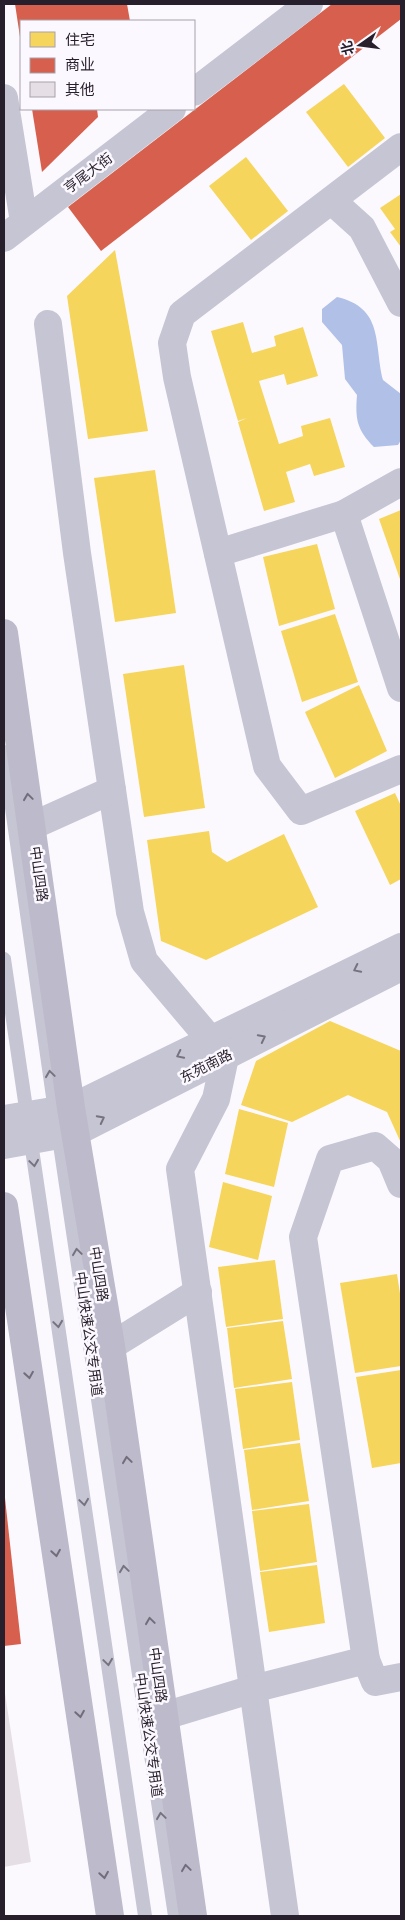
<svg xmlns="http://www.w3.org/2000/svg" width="405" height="1920" viewBox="0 0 405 1920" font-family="Mulish,'Noto Sans SC',sans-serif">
	<rect width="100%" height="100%" fill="#fcf9fe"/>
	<path fill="#b0c0e6" d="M337 297C384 308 374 343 383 380L401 394V440L398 445 374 447C357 430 355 419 357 395L345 379 342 345 322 322V309Z"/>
	<g fill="#f6d55c">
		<polygon points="344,84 385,138 348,167 306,112"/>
		<polygon points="246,157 288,211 251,240 209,186"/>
		<polygon points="401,194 401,247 390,232 395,229 380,208"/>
		<polygon points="115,250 148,431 88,439 67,296"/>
		<polygon points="243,322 252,353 276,346 274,336 303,327 318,376 287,385 284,374 259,381 279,444 303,436 301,426 330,418 345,467 314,476 310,464 286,472 295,502 264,511 238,422 247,418 238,421 211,331"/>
		<polygon points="155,470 176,613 115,622 94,478"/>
		<polygon points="401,510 401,582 379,519"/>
		<polygon points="317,544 335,609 279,626 263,557"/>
		<polygon points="335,614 358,682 302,702 281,631"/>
		<polygon points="184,665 205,808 144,817 123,674"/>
		<polygon points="359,685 387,751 335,778 305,712"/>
		<polygon points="395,793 401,806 401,879 390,885 355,811"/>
		<polygon points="209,831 212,852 227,862 284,834 318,907 206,960 161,941 147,840"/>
		<polygon points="330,1021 401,1051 401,1143 387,1112 348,1095 292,1122 241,1105 256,1061"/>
		<polygon points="239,1109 288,1123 274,1187 225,1174"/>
		<polygon points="223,1182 272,1196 258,1260 209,1247"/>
		<polygon points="275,1260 283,1319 226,1327 218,1267"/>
		<polygon points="397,1274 401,1300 401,1366 355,1373 340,1283"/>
		<polygon points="283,1321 292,1379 234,1388 227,1328"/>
		<polygon points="401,1370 401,1463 372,1468 356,1377"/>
		<polygon points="292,1382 300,1440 243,1449 235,1389"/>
		<polygon points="300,1443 309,1501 252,1510 244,1450"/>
		<polygon points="309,1504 317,1562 260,1571 252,1511"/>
		<polygon points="317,1565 325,1623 269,1632 260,1572"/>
	</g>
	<g fill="#d6604d">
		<polygon points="15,4 127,4 130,21 21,21 20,37"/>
		<polygon points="332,4 401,4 401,19 101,251 68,207"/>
		<polygon points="32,109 97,109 98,117 42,172"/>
		<polygon points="4,1489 21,1644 4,1646"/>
	</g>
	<polygon fill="#e6dee5" points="4,1687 31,1862 4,1867"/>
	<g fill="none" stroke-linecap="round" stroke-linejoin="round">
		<g stroke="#c6c5d3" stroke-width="14">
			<polyline points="4,752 55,1111 175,1916"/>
			<polyline points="4,959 145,1916"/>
		</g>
		<g stroke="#c6c5d3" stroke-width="28">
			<polyline points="4,98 24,222"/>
			<polyline points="401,147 182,314 172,343 177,377 267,766 301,811 401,769"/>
			<polyline points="332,201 362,228 401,303"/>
			<polyline points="48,324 77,553 130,912 144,961 225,1057 216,1099 180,1169 285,1916"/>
			<polyline points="344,514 401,688"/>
			<polyline points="218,553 344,514 401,482"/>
			<polyline points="32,826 112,790"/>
			<polyline points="111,1346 198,1292"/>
			<polyline points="366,1660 303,1237 330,1159 375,1146 391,1160 401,1184"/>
			<polyline points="164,1716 253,1689 366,1660 375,1682 401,1677"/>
		</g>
		<g stroke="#c6c5d3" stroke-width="28">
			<polyline points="194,92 309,4"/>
			<polyline points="4,238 172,109"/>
			<polyline points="4,1119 71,1108 401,947"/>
			<polyline points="4,1145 76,1132 401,967"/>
		</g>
		<g stroke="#bcbacb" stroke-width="28">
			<polyline points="4,633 71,1108 111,1346 193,1916"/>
			<polyline points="4,1206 110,1916"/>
		</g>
	</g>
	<defs><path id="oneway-chevron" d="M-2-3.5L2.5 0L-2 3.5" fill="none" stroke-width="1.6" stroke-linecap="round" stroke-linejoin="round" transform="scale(1.25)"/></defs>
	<g stroke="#726c7b">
		<use href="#oneway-chevron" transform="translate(28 797) rotate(-98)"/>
		<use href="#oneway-chevron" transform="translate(29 1375) rotate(81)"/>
		<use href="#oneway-chevron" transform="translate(127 1460) rotate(-98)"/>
		<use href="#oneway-chevron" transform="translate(56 1553) rotate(81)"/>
		<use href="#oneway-chevron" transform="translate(150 1621) rotate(-98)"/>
		<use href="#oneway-chevron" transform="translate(80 1714) rotate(81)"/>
		<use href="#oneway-chevron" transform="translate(186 1868) rotate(-98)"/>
		<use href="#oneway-chevron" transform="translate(104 1875) rotate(81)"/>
	</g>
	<g stroke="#76727f">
		<use href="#oneway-chevron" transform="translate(357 969) rotate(154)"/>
		<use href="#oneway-chevron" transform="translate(262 1038) rotate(-27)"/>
		<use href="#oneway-chevron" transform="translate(180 1055) rotate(154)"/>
		<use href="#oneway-chevron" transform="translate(50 1074) rotate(-98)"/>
		<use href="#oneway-chevron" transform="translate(101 1119) rotate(-27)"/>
		<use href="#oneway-chevron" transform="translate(34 1163) rotate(82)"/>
		<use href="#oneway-chevron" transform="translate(77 1252) rotate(-98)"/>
		<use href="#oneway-chevron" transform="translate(58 1324) rotate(82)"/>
		<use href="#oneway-chevron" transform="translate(84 1502) rotate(82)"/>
		<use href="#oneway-chevron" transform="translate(124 1569) rotate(-98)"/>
		<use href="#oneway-chevron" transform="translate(108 1662) rotate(82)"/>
		<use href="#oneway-chevron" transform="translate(161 1816) rotate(-98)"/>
	</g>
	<g text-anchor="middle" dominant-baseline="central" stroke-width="5" stroke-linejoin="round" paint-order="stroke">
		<g font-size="14" fill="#271f2b" stroke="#fcf8ff">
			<text transform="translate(88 173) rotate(-37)">亨尾大街</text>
			<text transform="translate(39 874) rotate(82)">中山四路</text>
			<text transform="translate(206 1066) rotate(-27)">东苑南路</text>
			<text transform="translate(99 1274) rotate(81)">中山四路</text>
			<text transform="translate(89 1334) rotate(82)">中山快速公交专用道</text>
			<text transform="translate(158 1675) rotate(82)">中山四路</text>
			<text transform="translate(149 1735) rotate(82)">中山快速公交专用道</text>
		</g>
	</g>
	<rect width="405" height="1920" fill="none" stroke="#271f2b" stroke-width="10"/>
	<rect x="20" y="20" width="175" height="90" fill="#fcf8ff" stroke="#a7a1aa"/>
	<rect x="30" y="32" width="25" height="15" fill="#f6d55c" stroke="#a7a1aa"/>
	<text x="65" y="45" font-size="15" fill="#271f2b">住宅</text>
	<rect x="30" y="58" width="25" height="15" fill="#d6604d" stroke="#a7a1aa"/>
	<text x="65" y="70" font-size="15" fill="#271f2b">商业</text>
	<rect x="30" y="82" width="25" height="15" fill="#e6dee5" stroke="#a7a1aa"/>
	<text x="65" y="95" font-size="15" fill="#271f2b">其他</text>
	<g transform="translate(360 45) rotate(256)" stroke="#fcf8ff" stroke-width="4" paint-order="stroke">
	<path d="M0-4L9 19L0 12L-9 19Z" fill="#271f2b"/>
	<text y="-8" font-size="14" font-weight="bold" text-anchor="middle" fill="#271f2b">北</text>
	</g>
</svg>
